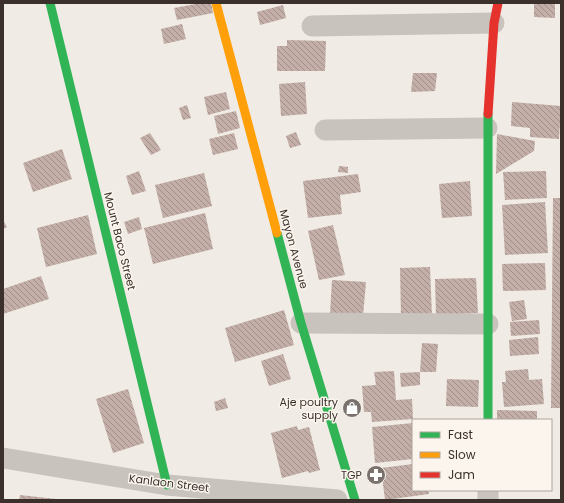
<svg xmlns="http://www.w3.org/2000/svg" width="564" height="503" viewBox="0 0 564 503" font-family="Poppins,sans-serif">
	<defs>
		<pattern id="building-back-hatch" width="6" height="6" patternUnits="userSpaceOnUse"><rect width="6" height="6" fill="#c3afa7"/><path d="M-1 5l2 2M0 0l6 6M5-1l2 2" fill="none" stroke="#a08f88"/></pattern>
	</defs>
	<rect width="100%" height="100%" fill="#f0ebe5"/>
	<g fill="url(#building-back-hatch)">
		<polygon points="201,3 211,3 213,13 177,20 174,8"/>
		<polygon points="534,3 555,3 555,18 534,17"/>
		<polygon points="283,5 286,18 260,25 257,12"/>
		<polygon points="182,24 186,39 164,44 161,29"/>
		<polygon points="287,40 326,41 325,71 277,71 277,46 287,46"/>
		<polygon points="413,73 437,73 435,91 411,92"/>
		<polygon points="305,82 307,114 281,116 279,84"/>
		<polygon points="226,92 230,109 208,115 204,97"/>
		<polygon points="512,102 561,106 559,139 530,137 530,128 511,126"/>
		<polygon points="187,105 191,118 183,120 179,108"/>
		<polygon points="236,111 240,128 218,134 214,116"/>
		<polygon points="296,132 301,145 290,148 286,136"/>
		<polygon points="150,133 161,150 151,155 140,138"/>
		<polygon points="234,133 238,149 213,155 209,139"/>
		<polygon points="497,134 535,141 534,151 496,174"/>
		<polygon points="62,149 72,179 33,192 23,163"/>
		<polygon points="339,166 348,167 348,173 338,172"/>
		<polygon points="139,171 146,191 132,195 126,176"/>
		<polygon points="546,171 547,198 505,200 503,172"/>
		<polygon points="204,173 212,206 163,218 155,185"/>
		<polygon points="358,174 361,192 340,195 342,214 308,218 303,181"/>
		<polygon points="470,181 472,216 442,218 439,184"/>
		<polygon points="553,198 561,198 561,408 551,408"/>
		<polygon points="545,202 548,253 505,255 502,205"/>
		<polygon points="205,213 213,249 153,264 144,228"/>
		<polygon points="88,215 97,254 46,267 37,228"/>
		<polygon points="139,217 142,229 128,234 124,222"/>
		<polygon points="3,220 7,227 3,229"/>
		<polygon points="333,225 345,275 319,280 308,231"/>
		<polygon points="545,263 546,290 503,291 502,264"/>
		<polygon points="430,267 432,316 401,317 400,268"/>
		<polygon points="41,276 49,299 3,314 3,289"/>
		<polygon points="476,278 478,313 436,315 435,279"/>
		<polygon points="332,280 366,282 363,316 330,314"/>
		<polygon points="524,300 527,319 512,321 509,302"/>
		<polygon points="284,310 294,345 235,362 225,328"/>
		<polygon points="539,320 540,334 511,336 510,322"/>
		<polygon points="538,337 539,354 510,356 509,340"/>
		<polygon points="422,343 438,344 436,372 420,372"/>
		<polygon points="283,354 291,379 269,386 261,361"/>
		<polygon points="528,369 529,380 542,379 544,404 504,407 502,382 506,382 505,371"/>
		<polygon points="394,371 396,400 412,399 413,419 372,422 371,412 364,412 362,386 376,385 374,372"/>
		<polygon points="420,372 420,385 401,387 400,373"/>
		<polygon points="447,379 479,380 478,407 446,406"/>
		<polygon points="128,389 144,443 113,453 96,399"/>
		<polygon points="225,398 228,408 216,411 214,402"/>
		<polygon points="497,410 537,411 537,420 497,420"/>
		<polygon points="413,423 413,459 375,463 372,427"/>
		<polygon points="297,426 298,430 309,427 320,470 309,473 308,471 282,478 271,433"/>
		<polygon points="413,464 413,490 429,490 429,494 385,500 381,468"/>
		<polygon points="20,495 56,499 55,500 19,500"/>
	</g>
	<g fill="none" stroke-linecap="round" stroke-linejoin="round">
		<g stroke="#c9c3be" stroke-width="21">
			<polyline points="312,26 494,23"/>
			<polyline points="325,130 487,128"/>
			<polyline points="301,323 488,324"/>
			<polyline points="3,458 167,485 337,500"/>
			<polyline points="488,490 488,500"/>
		</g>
		<g stroke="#30b455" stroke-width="9">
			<polyline points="50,3 167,485"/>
			<polyline points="488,114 488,420"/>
			<polyline points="277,233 301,323 355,500"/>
		</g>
		<polyline stroke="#ff9f0a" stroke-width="9" points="216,3 277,233"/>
		<polyline stroke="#e5322d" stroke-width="9" points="488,114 494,23 498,3"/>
	</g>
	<defs>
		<g id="shop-disc" transform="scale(1)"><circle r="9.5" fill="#7a716c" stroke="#fbf5ee"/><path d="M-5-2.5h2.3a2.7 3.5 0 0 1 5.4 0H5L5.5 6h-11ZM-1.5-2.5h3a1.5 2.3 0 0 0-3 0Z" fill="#fff"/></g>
		<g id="pharmacy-disc" transform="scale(1)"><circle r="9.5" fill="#7a716c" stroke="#fbf5ee"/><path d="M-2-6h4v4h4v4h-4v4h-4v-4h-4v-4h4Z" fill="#fff"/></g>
	</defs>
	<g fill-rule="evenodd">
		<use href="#shop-disc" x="352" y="408"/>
		<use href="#pharmacy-disc" x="376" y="475"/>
	</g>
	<g text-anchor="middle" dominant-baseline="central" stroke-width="3" stroke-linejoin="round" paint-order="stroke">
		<g font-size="11" fill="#3b302b" stroke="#fbf5ee">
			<text transform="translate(120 241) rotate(76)">Mount Baco Street</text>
			<text transform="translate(294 249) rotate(75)">Mayon Avenue</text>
			<text transform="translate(169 483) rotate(7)">Kanlaon Street</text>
		</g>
		<g font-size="11" fill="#3b302b" stroke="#fbf5ee" text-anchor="end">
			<text x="338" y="402">Aje poultry<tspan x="338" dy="13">supply</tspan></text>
			<text x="362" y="475">TGP</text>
		</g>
	</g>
	<rect width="564" height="503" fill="none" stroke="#3b302b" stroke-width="8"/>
	<rect x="412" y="419" width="140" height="72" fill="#fbf5ee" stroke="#aea6a0"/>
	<rect x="420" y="432" width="20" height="6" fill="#30b455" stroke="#aea6a0"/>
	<text x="448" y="439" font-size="12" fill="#3b302b">Fast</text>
	<rect x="420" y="452" width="20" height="6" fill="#ff9f0a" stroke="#aea6a0"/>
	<text x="448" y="459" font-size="12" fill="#3b302b">Slow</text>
	<rect x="420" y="472" width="20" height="6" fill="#e5322d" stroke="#aea6a0"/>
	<text x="448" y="479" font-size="12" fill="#3b302b">Jam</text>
</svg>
